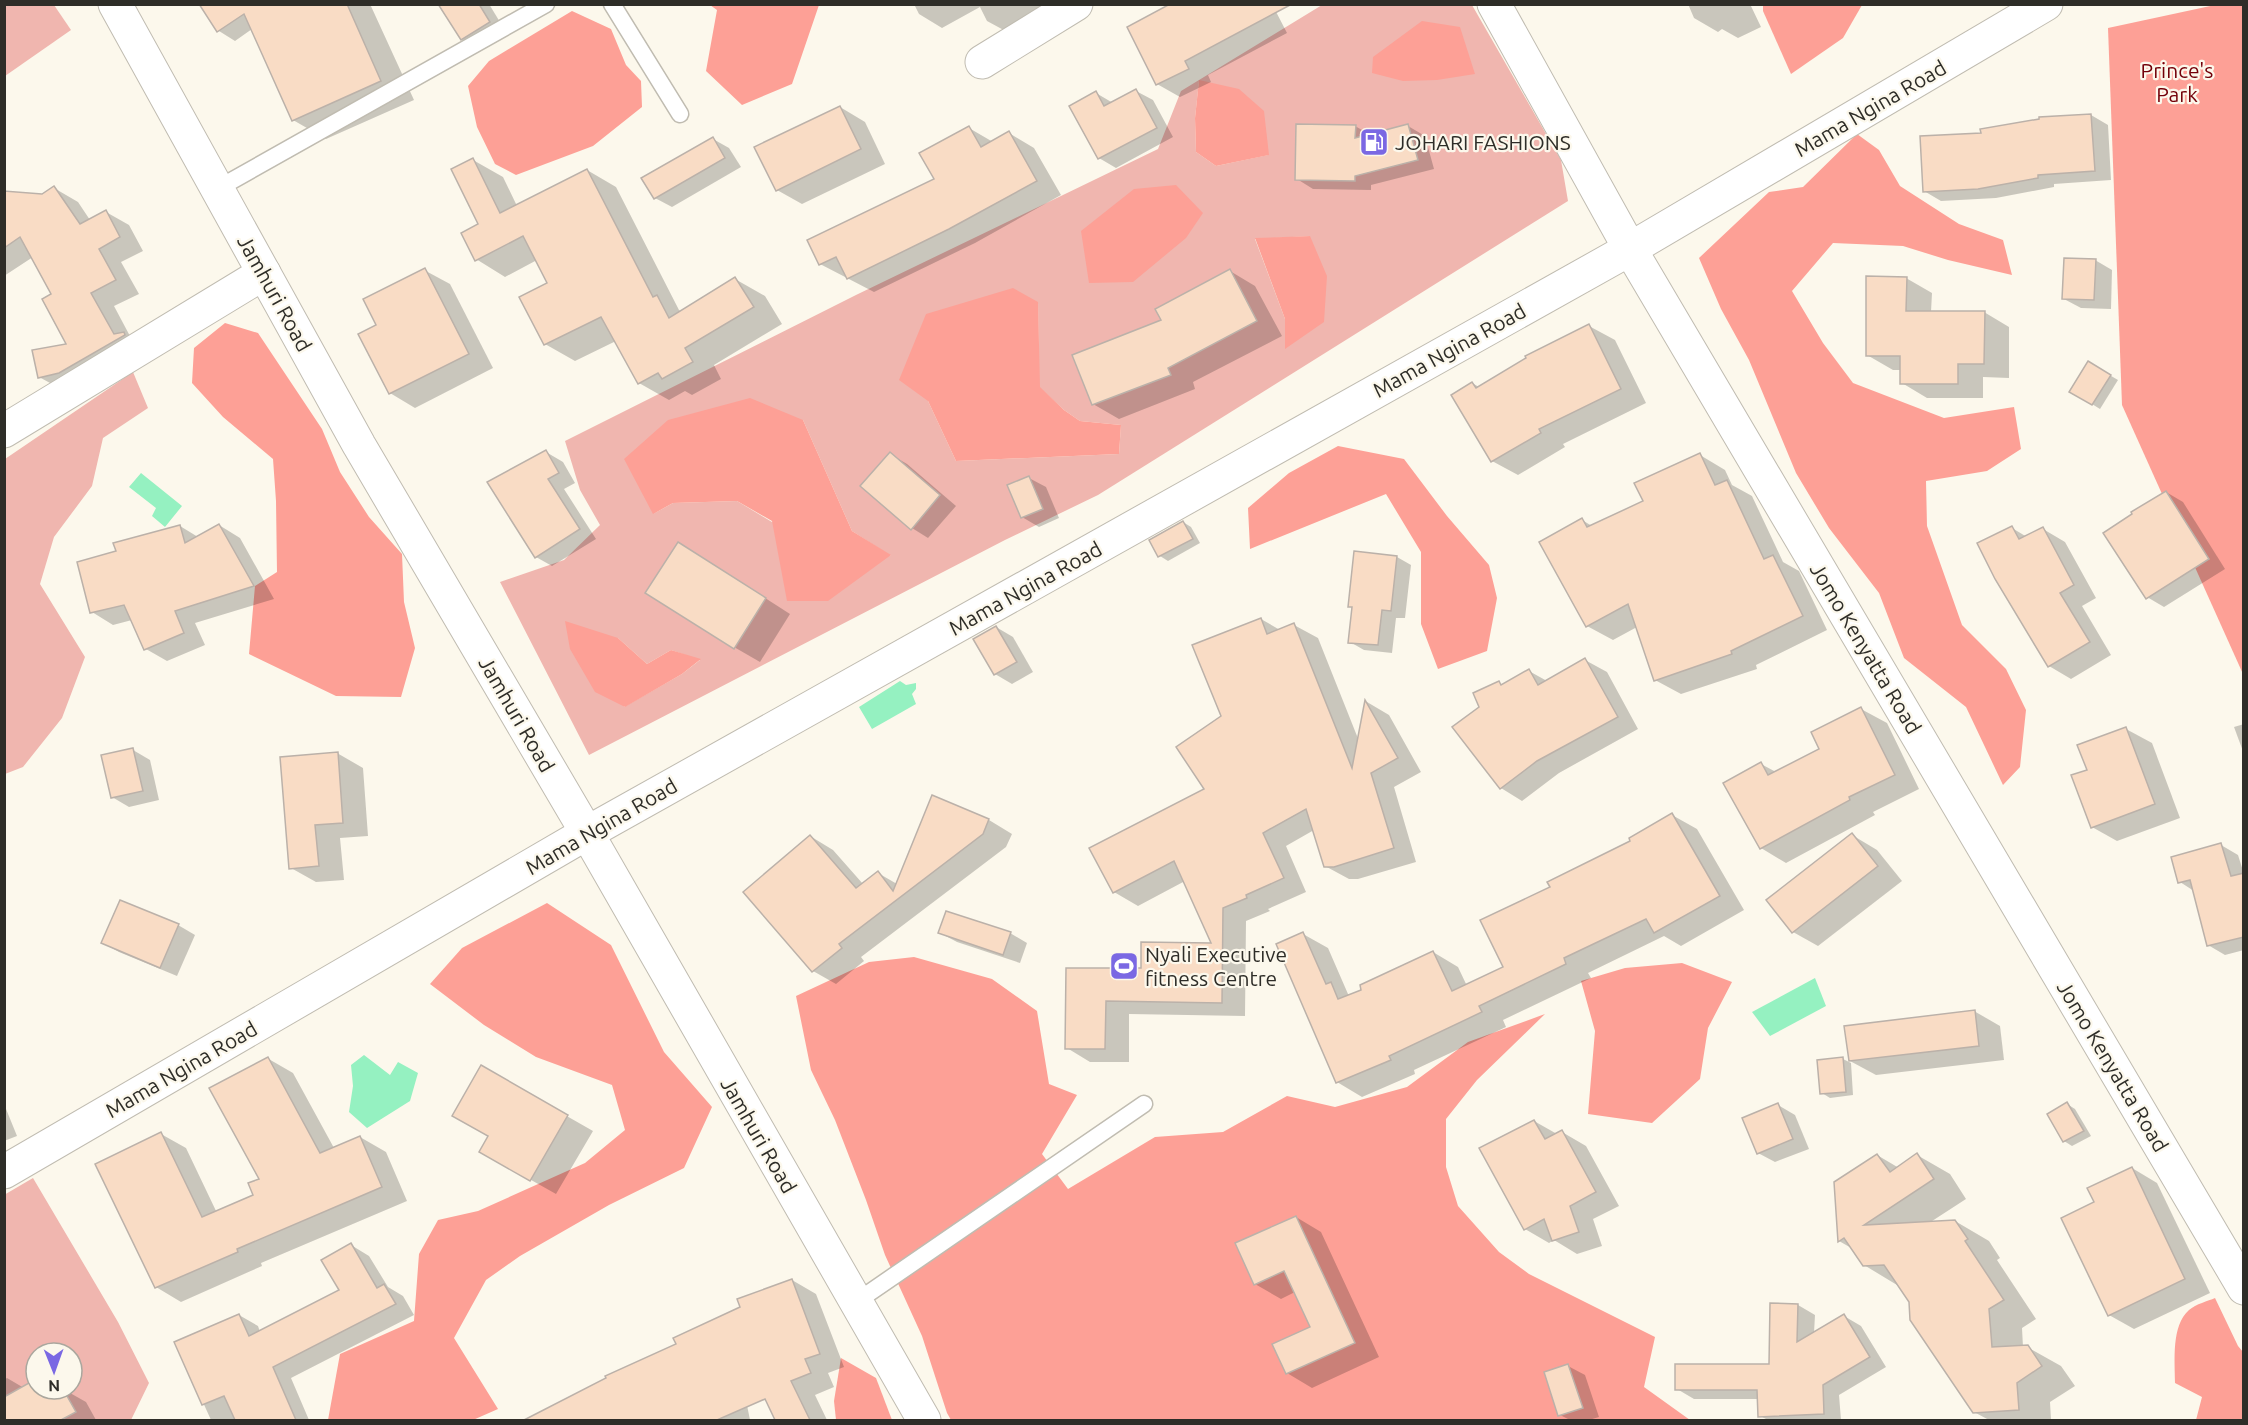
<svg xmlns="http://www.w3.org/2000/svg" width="2248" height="1425" viewBox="0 0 2248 1425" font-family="Ubuntu,sans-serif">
	<rect width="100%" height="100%" fill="#fcf8ec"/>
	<g fill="#f0b6af" fill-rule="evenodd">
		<polygon points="5,4 54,5 71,30 5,76"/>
		<path d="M1322 5H1472L1561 160 1568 201 1098 495 1005 540 589 755 500 582 564 560 600 525 580 490 565 441 856 295 1158 149 1181 91ZM1199 81 1268 155 1216 166 1196 152 1195 118ZM1310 236 1285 348V319L1255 239ZM1038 302 1039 387 1064 410 1080 421 1121 425 1119 454 956 461 928 401ZM803 420 852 531 891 556 772 522 737 501 673 503 653 514ZM618 638 647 664 671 650 700 660 682 674 624 707Z"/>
		<polygon points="133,372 148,408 103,438 92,486 54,537 40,584 85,657 62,718 23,767 5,774 5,459"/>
		<path d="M33 1178 118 1322 149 1383 131 1420H5L4 1195ZM36 1353H72V1389H36Z"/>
	</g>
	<g fill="#fda096">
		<polygon points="710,5 819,5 792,84 742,105 706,71 717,10"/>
		<polygon points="1763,5 1763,4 1862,5 1843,38 1791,74 1763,11"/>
		<polygon points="2215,5 2243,5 2243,674 2122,405 2108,28"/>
		<polygon points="572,11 611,29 626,65 641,81 642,107 593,146 516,175 495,164 477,127 468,86 489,61"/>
		<polygon points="1422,21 1460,27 1475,74 1437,80 1403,81 1372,73 1373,57"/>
		<polygon points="1199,80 1239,89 1264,111 1269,155 1216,166 1196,152 1195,118"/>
		<polygon points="1857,134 1879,150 1900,186 1959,224 2003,240 2012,275 1948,260 1903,246 1833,243 1792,291 1823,343 1853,383 1944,418 2014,407 2021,449 1987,471 1926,481 1927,526 1962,625 2006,669 2026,710 2020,767 2003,785 1966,707 1904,658 1879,593 1829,528 1796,473 1749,360 1721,309 1699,258 1769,192 1803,187"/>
		<polygon points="1176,185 1203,213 1186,238 1133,282 1089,283 1081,231 1134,189"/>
		<polygon points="1310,236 1327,276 1324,322 1285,349 1285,319 1255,238"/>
		<polygon points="1013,288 1038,302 1040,387 1064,410 1080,421 1121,425 1119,454 956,461 928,401 899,380 926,314"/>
		<polygon points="225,323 258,333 322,429 340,472 369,517 402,554 404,602 415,648 401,697 336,696 249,654 255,586 277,572 276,501 273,459 223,417 192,383 194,348"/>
		<polygon points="750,398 803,420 852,531 891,555 828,601 787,601 772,521 737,501 673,503 653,514 624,459 668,420"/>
		<polygon points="1338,446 1404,459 1447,516 1489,565 1497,598 1487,651 1438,669 1421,624 1421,552 1386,494 1250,549 1248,508 1289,473"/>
		<polygon points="565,621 618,638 647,664 671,650 701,659 682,674 625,707 595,692 570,649"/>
		<polygon points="547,903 611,945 664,1052 712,1107 684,1168 609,1205 520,1256 486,1280 454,1338 498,1409 473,1420 328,1420 340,1354 414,1321 419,1254 438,1220 478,1211 585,1163 625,1130 612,1085 536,1057 484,1025 430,984 462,948"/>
		<polygon points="914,957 992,979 1037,1011 1049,1084 1077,1095 1042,1154 1068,1189 1155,1137 1223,1132 1287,1096 1335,1107 1407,1087 1468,1042 1545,1014 1477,1080 1446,1119 1446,1167 1458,1206 1499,1252 1529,1274 1655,1337 1644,1387 1690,1420 951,1420 947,1413 922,1336 885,1255 866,1200 835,1120 811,1070 796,996 869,962"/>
		<polygon points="1682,963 1732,982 1708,1028 1700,1079 1652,1123 1588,1114 1595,1031 1581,981 1625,968"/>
		<path d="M2215 1298 2238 1346 2243 1352V1420H2196L2202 1397 2175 1383C2175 1361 2171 1326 2189 1310 2196 1304 2208 1301 2215 1298Z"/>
		<polygon points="841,1358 876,1378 892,1420 836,1420 834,1401"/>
	</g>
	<g fill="#95f1c1">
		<polygon points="141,473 182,506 165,527 152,516 156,508 129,487"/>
		<polygon points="900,681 906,685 916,683 916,689 912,694 916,704 872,729 859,707"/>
		<polygon points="1815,978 1826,1006 1770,1036 1752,1012"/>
		<polygon points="364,1055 390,1075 398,1062 418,1073 410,1101 367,1128 349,1112 353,1086 351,1065"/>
	</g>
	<g fill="#0003">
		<polygon points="201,4 370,4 414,100 326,139 293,120 252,29 235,41 219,31"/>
		<polygon points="453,4 489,4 506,32 478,49 462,39"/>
		<polygon points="914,4 1050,4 1011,34 987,21 980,7 942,28 919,14"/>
		<polygon points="1272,4 1287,33 1208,75 1211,82 1180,97 1157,84 1129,27"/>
		<polygon points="1688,4 1750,4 1761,27 1738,38 1722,29 1718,32 1694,18"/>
		<polygon points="1136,91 1153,100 1173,137 1116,168 1099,158 1096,93 1113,103"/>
		<polygon points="840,107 865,122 885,164 802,204 777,190"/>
		<polygon points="2091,115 2108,125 2111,180 2054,184 2054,187 1996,198 1941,201 1924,191 1982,134"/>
		<polygon points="1355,126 1371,135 1408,126 1425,136 1434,169 1371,185 1371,190 1313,189 1297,179"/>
		<polygon points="969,128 993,142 1009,133 1034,148 1061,195 975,243 874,292 820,264 936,180"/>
		<polygon points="713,139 729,148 741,167 672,207 655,198"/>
		<polygon points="473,160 503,177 517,206 587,170 616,187 679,310 682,312 735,279 765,296 782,324 714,365 721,379 692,395 685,391 669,400 639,383 616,341 575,361 545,344 549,284 537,260 505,277 476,259 480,225"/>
		<polygon points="54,188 78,202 90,220 106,212 129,225 143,251 121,262 139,294 114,306 131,338 63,390 39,377 68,345 53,295 33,257 4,276 4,192 43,196"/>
		<polygon points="2095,260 2112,270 2111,309 2081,308 2064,299"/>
		<polygon points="424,270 450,284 493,368 415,408 390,393 378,325"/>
		<polygon points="1230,271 1255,286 1282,336 1193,382 1195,389 1119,419 1093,404 1163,321"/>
		<polygon points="1906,278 1932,293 1931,312 1984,312 2009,327 2009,378 1983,377 1983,398 1927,398 1902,383 1902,370 1893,370 1867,355"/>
		<polygon points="1589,326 1615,340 1646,403 1563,444 1565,447 1518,475 1492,461 1472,383 1479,387"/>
		<polygon points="2089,363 2118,380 2100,409 2071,391"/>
		<polygon points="546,452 563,462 575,483 564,489 596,539 552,566 536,557"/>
		<polygon points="890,454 907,464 956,506 928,538 912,528"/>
		<polygon points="1700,455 1725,470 1732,485 1752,496 1783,562 1799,571 1827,630 1756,665 1757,669 1681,694 1655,680 1637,627 1613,640 1587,626 1582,520 1592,526 1645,502"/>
		<polygon points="1029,478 1046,487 1059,518 1039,527 1022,517"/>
		<polygon points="2166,492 2183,502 2225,569 2164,607 2147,597"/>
		<polygon points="1183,522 1191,527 1200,543 1168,561 1160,556 1151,541"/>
		<polygon points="219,525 240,538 274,599 195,623 205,645 167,661 146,649 132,620 113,625 92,612 117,553 180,526 198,537"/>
		<polygon points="2012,528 2027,537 2043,529 2065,542 2096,598 2082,606 2111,655 2071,679 2049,666"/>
		<polygon points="1397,557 1411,565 1405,618 1396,618 1392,653 1364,650 1350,642 1353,608 1350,606"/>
		<polygon points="704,559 790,614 760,662 734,647"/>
		<polygon points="1261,619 1280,630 1294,625 1318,638 1359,741 1367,702 1389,715 1421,772 1394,787 1416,862 1358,879 1349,879 1325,866 1314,830 1286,846 1306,892 1268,909 1270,911 1246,921 1245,1016 1129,1014 1129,1062 1090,1062 1067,1048 1067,969 1142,970 1213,945 1185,881 1138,906 1114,892 1206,789 1222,717"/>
		<polygon points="996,627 1013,637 1033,672 1012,684 995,674"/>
		<polygon points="1585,660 1607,672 1638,729 1559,773 1522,801 1501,788 1454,728 1481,707 1499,683 1503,686 1529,671 1547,681"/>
		<polygon points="1861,709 1887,723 1919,789 1873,812 1875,815 1786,863 1761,848 1761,764 1776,772 1821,750"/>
		<polygon points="2244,724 2244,754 2234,727"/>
		<polygon points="2126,729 2152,743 2180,818 2117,841 2092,827 2089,771"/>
		<polygon points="133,750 150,760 159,800 129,807 112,797"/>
		<polygon points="337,753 363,768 368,836 340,838 344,880 316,882 291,868"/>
		<polygon points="933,797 989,820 1012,834 1006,847 861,957 864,961 836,984 813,971 810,836 833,850 863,884 878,873 897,884"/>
		<polygon points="1672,815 1697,829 1744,910 1681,946 1664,936 1588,973 1591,978 1503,1020 1506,1027 1414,1070 1415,1074 1362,1097 1337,1082 1303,934 1328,948 1348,994 1351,995 1433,952 1458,967 1467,986 1505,968 1552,888 1633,842"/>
		<polygon points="1852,835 1877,850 1902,881 1818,946 1793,932"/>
		<polygon points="2221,845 2238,855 2244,874 2244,950 2225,955 2208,945 2194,891 2180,882"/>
		<polygon points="178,925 195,935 177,976 119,952 103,943"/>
		<polygon points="940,933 1010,933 1027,943 1020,963 957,942"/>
		<polygon points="1974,1011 2000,1026 2004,1060 1876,1075 1850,1061"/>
		<polygon points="267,1058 293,1073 334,1148 360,1137 386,1152 407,1201 261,1263 262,1266 181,1302 156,1287 161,1134 186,1148 217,1213 255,1196 261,1179"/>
		<polygon points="1843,1059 1851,1063 1853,1095 1830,1098 1822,1093"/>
		<polygon points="481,1067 593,1131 556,1194 481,1152 490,1136"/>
		<polygon points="4,1104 17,1136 4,1141"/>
		<polygon points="2067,1104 2075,1109 2091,1136 2072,1146 2064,1141"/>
		<polygon points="1778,1105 1795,1115 1809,1149 1775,1162 1758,1153"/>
		<polygon points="1534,1121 1557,1134 1562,1132 1586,1146 1619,1206 1593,1219 1602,1246 1577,1254 1554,1240 1549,1243 1525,1229"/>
		<polygon points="1877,1155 1899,1168 1917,1155 1950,1174 1966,1199 1929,1223 1955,1221 1989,1241 2000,1258 1997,1260 2036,1319 2022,1328 2023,1347 2027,1347 2061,1366 2075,1386 2050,1402 2051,1420 1989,1420 1974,1412 1910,1302 1897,1285 1864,1265 1853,1249 1839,1241"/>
		<polygon points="2132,1168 2157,1183 2210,1293 2134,1329 2109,1315 2096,1203"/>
		<polygon points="1296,1217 1321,1232 1379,1357 1312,1388 1287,1373 1312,1327 1295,1292 1281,1299 1255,1284"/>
		<polygon points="351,1245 369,1256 388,1287 403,1296 414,1315 291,1378 309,1420 211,1420 176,1343 239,1315 258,1326 260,1332 341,1291"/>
		<polygon points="792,1280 816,1294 844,1367 828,1373 834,1387 815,1395 827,1420 777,1420 726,1315"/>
		<polygon points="1771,1305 1798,1305 1815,1315 1814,1333 1844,1316 1861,1326 1886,1367 1839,1395 1841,1420 1768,1420 1760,1416 1759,1399 1694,1399 1677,1389 1770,1365"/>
		<polygon points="733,1336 750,1420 546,1420 542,1413"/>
		<polygon points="1568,1366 1585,1375 1599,1417 1589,1420 1570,1420 1560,1415"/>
		<polygon points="7,1378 24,1388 36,1381 36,1389 63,1389 86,1402 96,1420 4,1420 4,1380"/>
	</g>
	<g fill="#f9dcc5" stroke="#bbb1a9" stroke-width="1.5">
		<polygon points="199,4 347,4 381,81 292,121 244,14 217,32"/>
		<polygon points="438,4 479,4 490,22 461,40"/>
		<polygon points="1170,4 1292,4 1185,61 1189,69 1156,85 1127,27"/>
		<polygon points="1136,89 1157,128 1098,159 1069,106 1096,91 1104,106"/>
		<polygon points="840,106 861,149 776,191 754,147"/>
		<polygon points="2091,114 2095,171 2038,175 2038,178 1978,189 1923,192 1920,136 1981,133 1980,129 2039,119 2039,117"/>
		<polygon points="1296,124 1356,125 1355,138 1408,124 1418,160 1355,176 1355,181 1295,180"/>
		<polygon points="969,126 981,147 1009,131 1037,181 949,229 847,279 836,257 819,265 807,240 934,179 919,153"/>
		<polygon points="713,137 725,158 654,199 641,178"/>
		<polygon points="473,158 500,213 587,169 653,297 657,295 669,318 735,277 754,307 685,348 693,362 662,379 658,373 638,384 601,317 544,345 519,297 547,283 523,236 475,261 461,233 478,224 451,169"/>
		<polygon points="54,186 80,224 106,210 120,237 99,249 116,280 91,293 114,334 124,332 125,335 59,373 38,378 32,350 66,344 42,299 51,294 20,237 4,248 4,191 42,194"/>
		<polygon points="2064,258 2096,259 2094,300 2062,299"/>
		<polygon points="425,268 469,354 389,394 358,334 376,325 363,299"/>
		<polygon points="1230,269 1257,321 1168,368 1171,375 1092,405 1072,355 1161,320 1155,309"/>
		<polygon points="1866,276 1907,277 1906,311 1985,311 1984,364 1958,364 1958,384 1900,384 1900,356 1866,356"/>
		<polygon points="1589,324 1621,389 1539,429 1541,433 1491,462 1451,395 1472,382 1476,388 1526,358 1525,356"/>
		<polygon points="2088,361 2111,375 2092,405 2069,392"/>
		<polygon points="546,450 559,473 548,479 580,529 535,558 487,482"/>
		<polygon points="890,452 940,495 911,530 860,486"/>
		<polygon points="1700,453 1715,485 1727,480 1764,559 1773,555 1803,616 1731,651 1732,654 1654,681 1628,604 1586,627 1539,542 1582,518 1587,527 1643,501 1634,483"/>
		<polygon points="1029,476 1043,509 1021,518 1007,485"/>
		<polygon points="2166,491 2209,559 2146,599 2103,533 2132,514 2131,512"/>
		<polygon points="1183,521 1193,539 1158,557 1149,540"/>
		<polygon points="219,524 254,586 175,611 184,633 144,650 124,605 90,613 77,562 116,551 113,543 180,525 185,543"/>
		<polygon points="2012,526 2019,539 2043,527 2074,585 2060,593 2090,642 2048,667 1995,579 1977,543"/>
		<polygon points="678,542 766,598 734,649 645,593"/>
		<polygon points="1354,551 1397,556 1391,611 1382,610 1378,645 1348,643 1352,607 1348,607"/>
		<polygon points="1261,618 1267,634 1294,623 1352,768 1365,700 1398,758 1371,773 1394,848 1334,867 1324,867 1306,809 1263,833 1284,878 1246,895 1247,898 1223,908 1222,1003 1106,1001 1105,1049 1065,1049 1066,968 1141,968 1141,942 1211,943 1174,861 1113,893 1089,848 1204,789 1176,747 1221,716 1192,645"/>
		<polygon points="996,626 1017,662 994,675 973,639"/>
		<polygon points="1585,658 1618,717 1537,761 1500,789 1452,727 1479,707 1473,693 1499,681 1501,685 1529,669 1538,685"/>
		<polygon points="1861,707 1895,775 1849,797 1850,800 1760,849 1723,783 1761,762 1768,775 1819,749 1811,732"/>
		<polygon points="2126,727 2155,804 2091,828 2071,775 2087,770 2077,745"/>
		<polygon points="133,748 143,791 111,798 101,755"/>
		<polygon points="338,752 343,823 315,825 319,866 289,869 280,757"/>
		<polygon points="932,795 989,819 983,834 839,944 842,948 812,972 743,892 810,835 856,888 878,871 893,891"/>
		<polygon points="1672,813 1720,896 1654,933 1646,919 1564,958 1566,964 1479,1006 1482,1012 1389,1056 1391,1060 1336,1083 1276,944 1303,932 1326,984 1331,982 1338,999 1361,990 1360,985 1433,951 1452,991 1503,967 1480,920 1550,887 1547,882 1630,841 1629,838"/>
		<polygon points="1852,833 1878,866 1792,933 1766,900"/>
		<polygon points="2221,843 2231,876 2244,873 2244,937 2207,946 2190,880 2178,883 2171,857"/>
		<polygon points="120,900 179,924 160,968 101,943"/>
		<polygon points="946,911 1011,932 1003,955 938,933"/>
		<polygon points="1975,1010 1979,1046 1849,1061 1844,1026"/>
		<polygon points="268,1057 320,1153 360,1136 382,1187 237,1249 238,1252 155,1288 95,1164 161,1132 202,1217 253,1195 248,1183 259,1179 209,1088"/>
		<polygon points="1843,1057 1846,1092 1820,1094 1817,1060"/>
		<polygon points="481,1065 568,1115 530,1181 479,1152 488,1136 452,1116"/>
		<polygon points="2067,1102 2084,1131 2063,1142 2047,1114"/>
		<polygon points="1778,1103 1793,1139 1757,1154 1742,1118"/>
		<polygon points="1534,1120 1545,1139 1562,1130 1596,1192 1570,1206 1579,1232 1552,1241 1544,1219 1524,1230 1479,1148"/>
		<polygon points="1917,1153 1934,1179 1864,1225 1955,1220 1968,1239 1965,1241 2004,1300 1989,1309 1992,1347 2028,1345 2042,1366 2017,1383 2019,1410 1973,1413 1910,1320 1909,1302 1884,1265 1863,1266 1844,1238 1838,1242 1834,1182 1877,1154 1890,1172"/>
		<polygon points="2132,1167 2185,1279 2108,1316 2061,1218 2094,1202 2087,1188"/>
		<polygon points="1296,1216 1355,1343 1286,1374 1272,1344 1310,1327 1284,1271 1254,1285 1235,1243"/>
		<polygon points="351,1243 377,1288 384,1284 396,1304 273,1367 296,1420 235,1420 224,1396 202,1405 174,1342 239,1314 249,1336 339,1290 321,1260"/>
		<polygon points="792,1279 820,1354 805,1359 811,1373 791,1381 810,1420 775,1420 765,1399 717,1420 524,1420 606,1378 605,1376 676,1344 673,1338 740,1307 737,1299"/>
		<polygon points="1770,1303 1798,1304 1797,1342 1844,1314 1870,1357 1823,1385 1824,1414 1758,1417 1757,1390 1675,1390 1675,1364 1769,1364"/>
		<polygon points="1568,1364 1583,1408 1558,1416 1544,1372"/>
		<polygon points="36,1379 36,1389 63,1389 76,1412 61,1420 4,1420 4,1397"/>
	</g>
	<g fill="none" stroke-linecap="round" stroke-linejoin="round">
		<g stroke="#c0bcb1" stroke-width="19">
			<g id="service">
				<polyline points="612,4 680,114"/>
				<polyline points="217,189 546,4"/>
				<polyline points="856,1302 1144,1104"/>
			</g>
		</g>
		<g stroke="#c0bcb1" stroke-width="35">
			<g id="minor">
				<polyline points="115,4 359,445 587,833 924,1420"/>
				<polyline points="1494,4 1630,249 2244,1288"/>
				<polyline points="982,62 1076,4"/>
				<polyline points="4,431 264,273"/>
				<polyline points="4,1172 587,833 1630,249 2046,4"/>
			</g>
		</g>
		<use href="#service" stroke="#fff" stroke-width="16"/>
		<use href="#minor" stroke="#fff" stroke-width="33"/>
	</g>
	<defs>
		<g id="fuel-square" transform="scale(1.5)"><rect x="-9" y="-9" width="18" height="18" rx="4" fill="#7a68e3" stroke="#fcf8ec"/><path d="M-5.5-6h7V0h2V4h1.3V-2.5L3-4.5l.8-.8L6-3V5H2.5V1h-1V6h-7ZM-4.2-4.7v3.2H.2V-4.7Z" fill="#fff"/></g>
		<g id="stadium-square" transform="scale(1.5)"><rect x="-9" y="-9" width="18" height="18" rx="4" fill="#7a68e3" stroke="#fcf8ec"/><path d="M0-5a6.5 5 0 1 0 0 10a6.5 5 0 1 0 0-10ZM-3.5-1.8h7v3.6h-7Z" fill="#fff"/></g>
	</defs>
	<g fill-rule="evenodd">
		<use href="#fuel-square" x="1374" y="142"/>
		<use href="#stadium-square" x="1124" y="966"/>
	</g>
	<g text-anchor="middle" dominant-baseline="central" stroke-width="4.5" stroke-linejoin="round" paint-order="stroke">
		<g font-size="21" fill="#730009" stroke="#fcf8ec">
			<text x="2177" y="70">Prince's<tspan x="2177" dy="24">Park</tspan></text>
		</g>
		<g font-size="21" fill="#2e2d28" stroke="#fcf8ec">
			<text transform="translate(1870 108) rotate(-30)">Mama Ngina Road</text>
			<text transform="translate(275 293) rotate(61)">Jamhuri Road</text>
			<text transform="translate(1449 350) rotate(-29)">Mama Ngina Road</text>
			<text transform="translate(1025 588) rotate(-29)">Mama Ngina Road</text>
			<text transform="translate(1866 648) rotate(59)">Jomo Kenyatta Road</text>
			<text transform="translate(517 714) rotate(60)">Jamhuri Road</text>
			<text transform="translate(601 826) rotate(-30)">Mama Ngina Road</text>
			<text transform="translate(2113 1066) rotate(59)">Jomo Kenyatta Road</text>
			<text transform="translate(181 1069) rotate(-30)">Mama Ngina Road</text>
			<text transform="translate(759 1135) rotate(60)">Jamhuri Road</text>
		</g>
		<g font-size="21" fill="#2e2d28" stroke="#fcf8ec" text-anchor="start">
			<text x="1395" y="142">JOHARI FASHIONS</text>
			<text x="1145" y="954">Nyali Executive<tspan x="1145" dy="24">fitness Centre</tspan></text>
		</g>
	</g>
	<rect width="2248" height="1425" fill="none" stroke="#2e2d28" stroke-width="12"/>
	<g transform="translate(54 1371) rotate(179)"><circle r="28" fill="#fcf8ec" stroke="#aaa79e" stroke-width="1.5"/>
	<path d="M0-4.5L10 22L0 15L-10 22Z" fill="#7a68e3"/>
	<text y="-9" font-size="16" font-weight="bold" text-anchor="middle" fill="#2e2d28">N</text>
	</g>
</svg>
